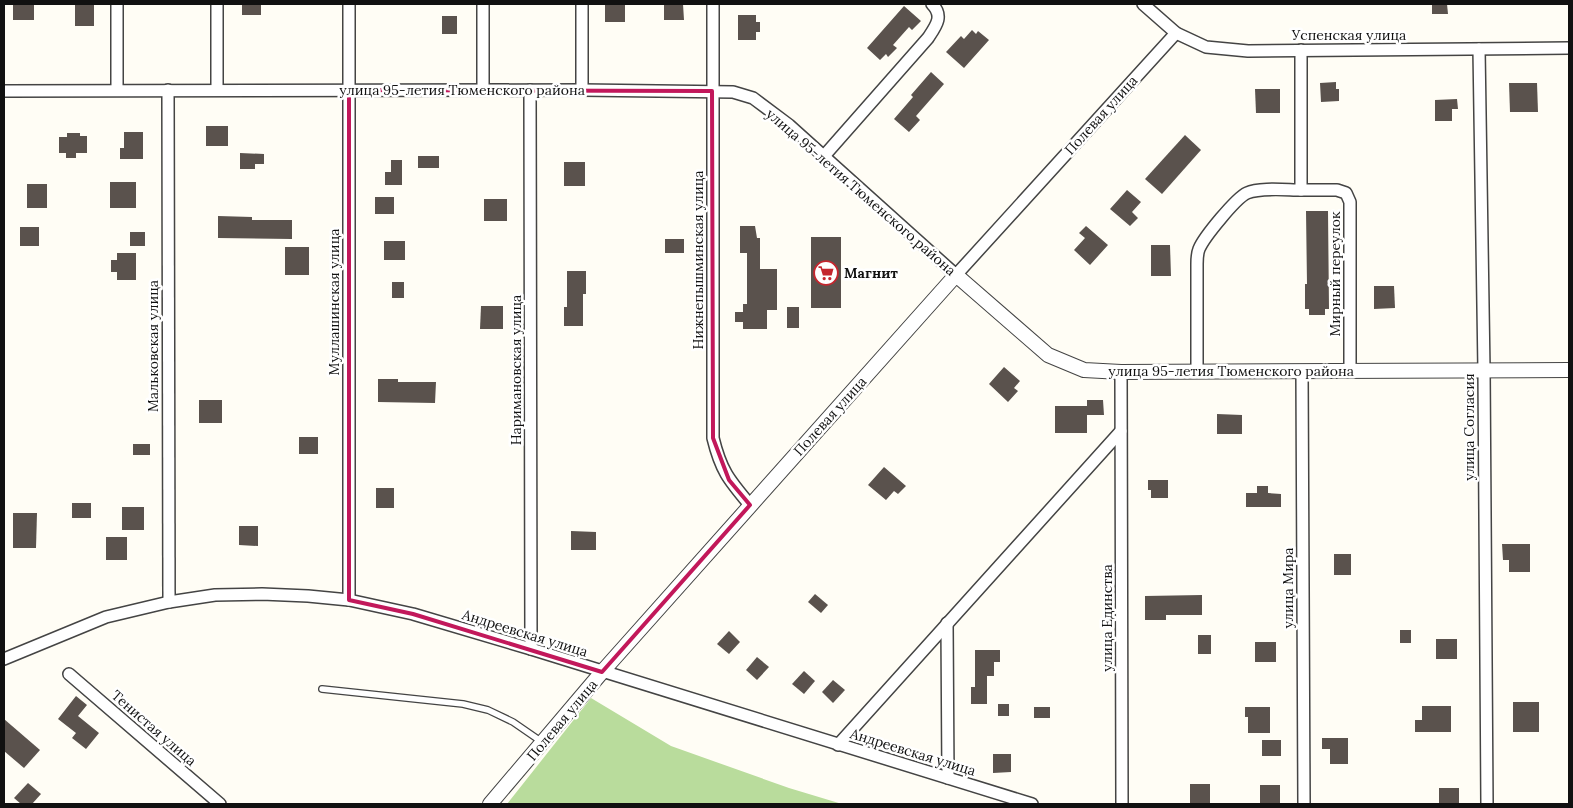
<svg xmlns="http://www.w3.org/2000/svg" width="1573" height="808" viewBox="0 0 1573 808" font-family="Lora,serif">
	<rect width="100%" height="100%" fill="#fffdf5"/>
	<polygon fill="#b9dc9c" points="591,698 671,746 789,788 842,804 507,804"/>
	<g fill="#5a524d">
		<rect x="13" y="4" width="21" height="16"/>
		<rect x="75" y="4" width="19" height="22"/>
		<rect x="242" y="4" width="19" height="11"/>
		<rect x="605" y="4" width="20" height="18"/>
		<polygon points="664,4 683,4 684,20 664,20"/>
		<polygon points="1432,4 1447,4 1448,14 1432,14"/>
		<polygon points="904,6 921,21 912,30 909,27 893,45 897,48 888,57 886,54 880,60 867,48"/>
		<polygon points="738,15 756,15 756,22 760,22 760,32 756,32 756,40 738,40"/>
		<rect x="442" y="16" width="15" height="18"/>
		<polygon points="972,30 976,34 978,31 989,40 964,68 946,52 961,36 964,39"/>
		<polygon points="931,72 944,84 916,116 920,120 909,132 894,119 913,97 911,95"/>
		<polygon points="1336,82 1336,89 1339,89 1339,101 1321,102 1320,83"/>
		<polygon points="1509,83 1537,83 1538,112 1510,112"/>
		<polygon points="1255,89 1280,89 1280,113 1256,113"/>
		<polygon points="1457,99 1458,109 1452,109 1452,121 1435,121 1435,100"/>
		<rect x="206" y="126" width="22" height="20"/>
		<polygon points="124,132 143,132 143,159 120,159 120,148 124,148"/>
		<polygon points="67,133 80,133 80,136 87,136 87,153 76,153 76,158 66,158 66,153 59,153 59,137 67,137"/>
		<polygon points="1185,135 1201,150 1162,194 1145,179"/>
		<polygon points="240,153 264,154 264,164 255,164 255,169 240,169"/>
		<rect x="418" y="156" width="21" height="12"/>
		<polygon points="391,160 402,160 402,185 385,185 385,172 391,172"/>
		<rect x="564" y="162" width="21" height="24"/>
		<rect x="110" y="182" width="26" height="26"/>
		<rect x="27" y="184" width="20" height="24"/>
		<polygon points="1127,190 1141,202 1132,212 1138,218 1130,226 1110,209"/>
		<rect x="375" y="197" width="19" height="17"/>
		<rect x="484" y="199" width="23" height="22"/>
		<polygon points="1306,211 1328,211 1329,309 1325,309 1325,315 1309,315 1309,309 1305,309 1305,284 1307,284"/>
		<polygon points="218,216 252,217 252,220 292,220 292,239 218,238"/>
		<polygon points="740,226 755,226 757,238 760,238 760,269 777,269 777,310 767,310 767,329 743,329 743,322 735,322 735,312 743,312 743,304 747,304 747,253 740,253"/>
		<polygon points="1086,226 1108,245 1090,265 1074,250 1085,238 1079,233"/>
		<rect x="20" y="227" width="19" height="19"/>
		<rect x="130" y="232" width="15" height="14"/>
		<rect x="811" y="237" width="30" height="71"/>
		<rect x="665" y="239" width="19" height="14"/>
		<rect x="384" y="241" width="21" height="19"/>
		<polygon points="1151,245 1170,245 1171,276 1151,276"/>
		<rect x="285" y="247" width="24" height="28"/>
		<polygon points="117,253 136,253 136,280 117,280 117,272 111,272 111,260 117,260"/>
		<polygon points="567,271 586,271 586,294 583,294 583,326 564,326 564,307 567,307"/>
		<rect x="392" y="282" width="12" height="16"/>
		<polygon points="1374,286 1394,286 1395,308 1374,309"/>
		<polygon points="481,306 503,306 503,329 480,329"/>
		<rect x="787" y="307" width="12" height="21"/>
		<polygon points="1004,367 1020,381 1014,388 1018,391 1008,402 989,384"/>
		<polygon points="378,379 398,379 398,382 436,382 435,403 378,402"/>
		<rect x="199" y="400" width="23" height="23"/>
		<polygon points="1087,400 1103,400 1104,415 1087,415 1087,433 1055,433 1055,406 1087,406"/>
		<polygon points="1217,414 1242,415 1242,434 1217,434"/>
		<rect x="299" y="437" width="19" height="17"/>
		<rect x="133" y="444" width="17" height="11"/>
		<polygon points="884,467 906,486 898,494 894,491 886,500 868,485"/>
		<polygon points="1148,480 1168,480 1168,498 1151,498 1151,490 1148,490"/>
		<polygon points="1257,486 1268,486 1268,493 1281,494 1281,507 1246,507 1246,493 1257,493"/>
		<rect x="376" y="488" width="18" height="20"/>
		<rect x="72" y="503" width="19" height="15"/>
		<rect x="122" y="507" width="22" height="23"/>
		<polygon points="13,513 37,513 36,548 13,548"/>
		<polygon points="239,526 258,526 258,546 239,545"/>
		<polygon points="571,531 596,532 596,550 571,550"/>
		<rect x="106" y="537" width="21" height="23"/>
		<polygon points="1502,544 1530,544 1530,572 1509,572 1509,560 1503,560"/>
		<rect x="1334" y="554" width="17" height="21"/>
		<polygon points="815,594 828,605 821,613 808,602"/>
		<polygon points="1202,595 1202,615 1166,615 1166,620 1145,620 1145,596"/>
		<rect x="1400" y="630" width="11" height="13"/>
		<polygon points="729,631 740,642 729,654 717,644"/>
		<rect x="1198" y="635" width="13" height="19"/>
		<rect x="1436" y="639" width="21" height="20"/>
		<rect x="1255" y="642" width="21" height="20"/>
		<polygon points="975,650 1000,650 1000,662 994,662 994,676 987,676 987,704 971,704 971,687 975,687"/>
		<polygon points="757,657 769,667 757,680 746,670"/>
		<polygon points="804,671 815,681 804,694 792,684"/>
		<polygon points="833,680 845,690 833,703 822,692"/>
		<polygon points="76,696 87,705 78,716 99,733 86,749 72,738 76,733 58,719"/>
		<rect x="1513" y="702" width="26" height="30"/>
		<rect x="998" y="704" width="11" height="12"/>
		<polygon points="1422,706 1451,706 1451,732 1415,732 1415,720 1422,720"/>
		<rect x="1034" y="707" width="16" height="11"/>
		<polygon points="1245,707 1270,707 1270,733 1248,733 1248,717 1245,717"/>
		<polygon points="4,719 40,750 24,768 4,751"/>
		<polygon points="1322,738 1348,738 1348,764 1330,764 1330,749 1322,749"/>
		<rect x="1262" y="740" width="19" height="16"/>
		<polygon points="993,754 1011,754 1011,772 993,773"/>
		<polygon points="28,783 41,794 32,804 21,804 14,798"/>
		<rect x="1190" y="784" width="20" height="20"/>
		<rect x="1260" y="785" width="20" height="19"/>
		<rect x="1439" y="788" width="20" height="16"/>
	</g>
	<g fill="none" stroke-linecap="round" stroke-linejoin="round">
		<g stroke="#444" stroke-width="8">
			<polyline id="service" points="322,689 463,704 488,710 513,722 542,742"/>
		</g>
		<g stroke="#444" stroke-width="14">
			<g id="minor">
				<polyline points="117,4 117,90"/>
				<polyline points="217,4 217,90"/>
				<polyline points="349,4 349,600"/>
				<polyline points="483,4 483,90"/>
				<path d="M713 4V438C721 471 729 480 750 505"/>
				<polyline points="1143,4 1176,33 1206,47 1248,51 1569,48"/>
				<polyline points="1479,49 1484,370 1487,804"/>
				<polyline points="1301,50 1301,190 1337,190 1346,193 1350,202 1350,371"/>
				<polyline points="168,90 169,602"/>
				<polyline points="530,90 531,649"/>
				<polyline points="582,90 582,4"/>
				<polyline points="4,91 582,90 733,92 753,98 789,125 956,275 1176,33"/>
				<path d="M824 156 928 38C936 26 944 16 932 4"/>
				<polyline points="1121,372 1122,804"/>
				<path d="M1197 372V264C1197 259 1197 254 1199 249 1204 237 1236 198 1247 193 1260 187 1287 190 1301 190"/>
				<polyline points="1302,372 1304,804"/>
				<polyline points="947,623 948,778"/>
				<polyline points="4,659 106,617 169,602 215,595 262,594 308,596 349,600 413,614 531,649 1032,804"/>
				<polyline points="69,674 220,804"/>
				<polyline points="838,745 1121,431"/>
			</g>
		</g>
		<g stroke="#444" stroke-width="16">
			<polyline id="tertiary" points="490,804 602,672 956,275 1048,355 1084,370 1121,372 1569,370"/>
		</g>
		<use href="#service" stroke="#fff" stroke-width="5.5"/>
		<use href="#minor" stroke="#fff" stroke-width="11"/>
		<use href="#tertiary" stroke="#fff" stroke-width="14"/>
	</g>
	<path fill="none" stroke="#c2185b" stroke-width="4" stroke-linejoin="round" d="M349 90 712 91 713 438 729 480 750 505 602 672 413 614 349 600Z"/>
	<defs>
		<g id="supermarket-ring" transform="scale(1.25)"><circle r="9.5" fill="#fff" stroke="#c4262e" stroke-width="1.5"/><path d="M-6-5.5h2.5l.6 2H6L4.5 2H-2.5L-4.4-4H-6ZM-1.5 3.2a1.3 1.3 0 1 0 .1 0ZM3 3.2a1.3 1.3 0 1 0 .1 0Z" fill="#c4262e"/></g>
	</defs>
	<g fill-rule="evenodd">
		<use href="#supermarket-ring" x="826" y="273"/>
	</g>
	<g text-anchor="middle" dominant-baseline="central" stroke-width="5" stroke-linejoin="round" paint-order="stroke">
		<g font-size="14" fill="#111" stroke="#fff">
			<text x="1349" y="35">Успенская улица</text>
			<text x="462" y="90">улица 95-летия Тюменского района</text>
			<text transform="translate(1101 115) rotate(-48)">Полевая улица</text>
			<text transform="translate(861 192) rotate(41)">улица 95-летия Тюменского района</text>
			<text transform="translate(698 260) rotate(-90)">Нижнепышминская улица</text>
			<text transform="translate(1335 274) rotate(-90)">Мирный переулок</text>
			<text transform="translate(334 302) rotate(-90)">Муллашинская улица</text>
			<text transform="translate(153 346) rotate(-90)">Мальковская улица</text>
			<text transform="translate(516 370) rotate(-90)">Наримановская улица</text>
			<text x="1231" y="371">улица 95-летия Тюменского района</text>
			<text transform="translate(830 416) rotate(-48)">Полевая улица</text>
			<text transform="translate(1469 427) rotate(-90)">улица Согласия</text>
			<text transform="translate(1288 588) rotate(-90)">улица Мира</text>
			<text transform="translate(1107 618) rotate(-90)">улица Единства</text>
			<text transform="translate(525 633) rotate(17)">Андреевская улица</text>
			<text transform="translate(562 720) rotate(-50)">Полевая улица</text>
			<text transform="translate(154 728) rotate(41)">Тенистая улица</text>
			<text transform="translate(913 752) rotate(17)">Андреевская улица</text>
		</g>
		<g font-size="14" font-weight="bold" fill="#111" stroke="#fff" text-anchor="start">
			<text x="844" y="273">Магнит</text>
		</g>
	</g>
	<rect width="1573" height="808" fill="none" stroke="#111111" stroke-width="10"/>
</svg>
